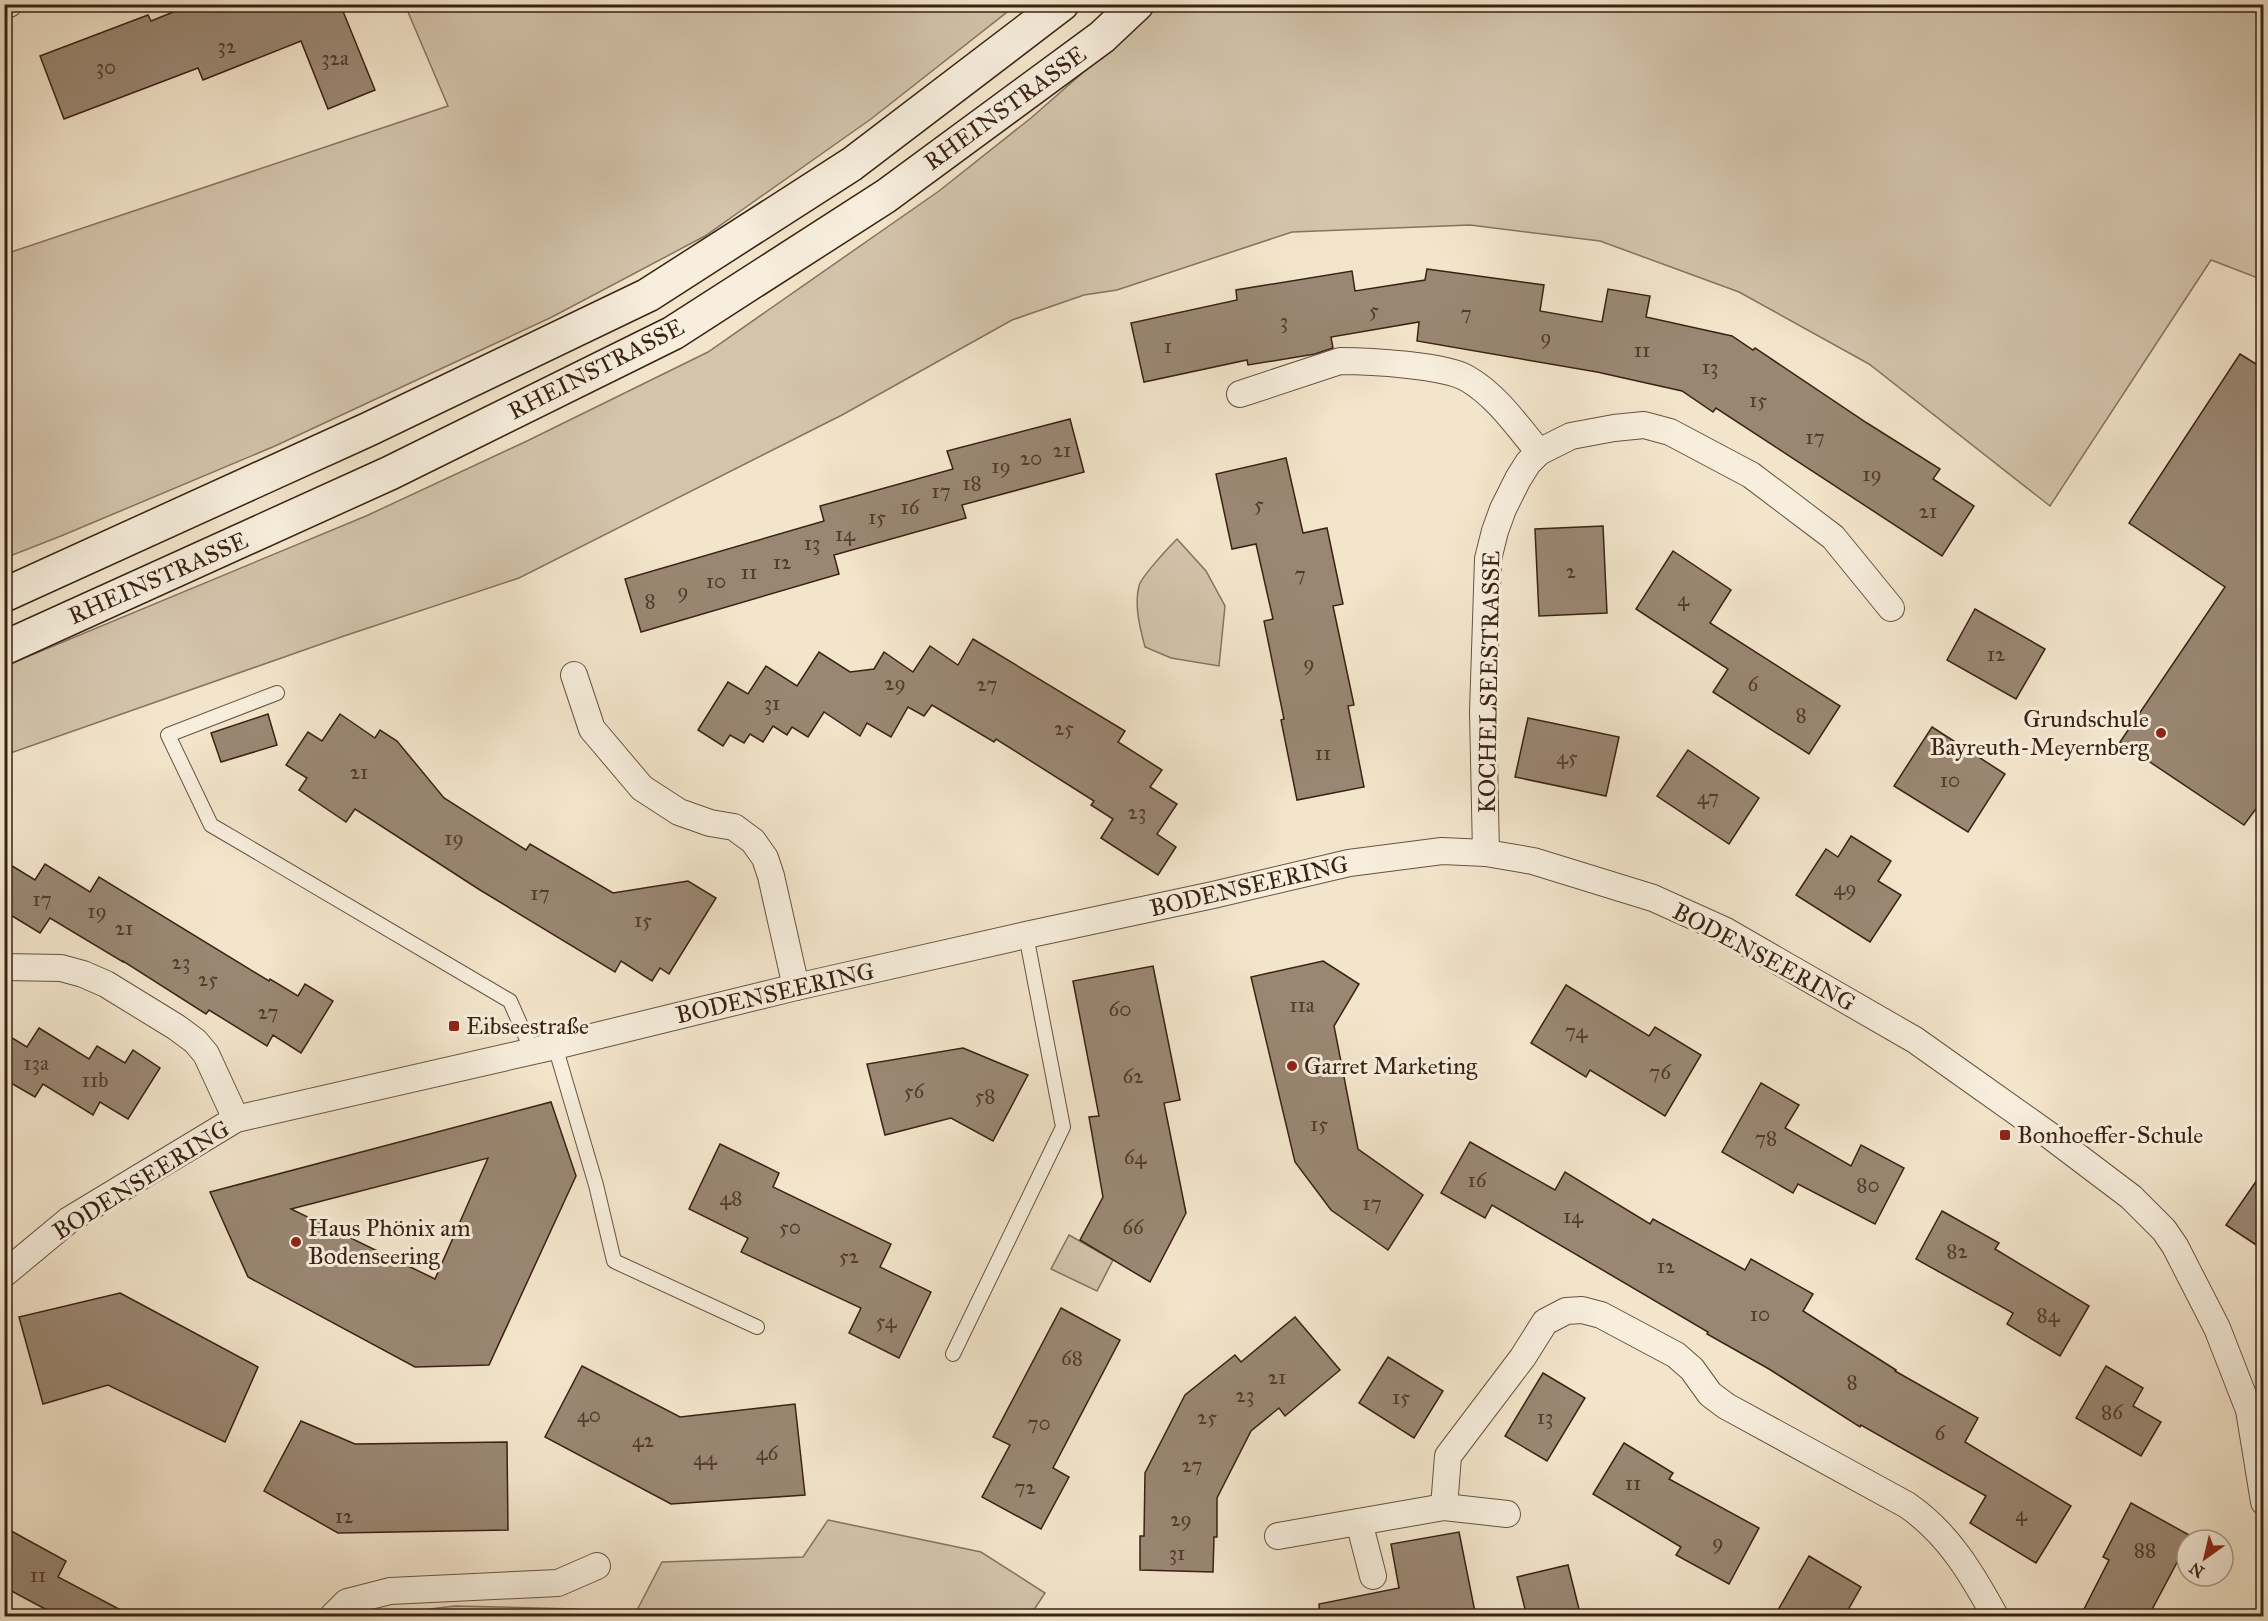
<svg xmlns="http://www.w3.org/2000/svg" width="2268" height="1621" viewBox="0 0 2268 1621" font-family="'IM FELL Great Primer',serif">
	<rect width="100%" height="100%" fill="#f3e5cb"/>
	<filter id="stains"><feTurbulence type="fractalNoise" baseFrequency=".00333" numOctaves="4"/><feColorMatrix values="0 0 0 0 .2 0 0 0 0 .09 0 0 0 0 .02 0 0 0 .5 -.17"/></filter>
	<radialGradient id="worn" r=".72"><stop offset=".6" stop-color="#630" stop-opacity="0"/><stop offset="1" stop-color="#630" stop-opacity=".3"/></radialGradient>
	<g fill="#d4c4ac" stroke="#877360" stroke-width="1.5">
		<polygon points="405,5 1016,5 871,119 705,236 552,317 275,446 61,536 5,558 5,254 448,106"/>
		<polygon points="1160,5 2263,5 2263,280 2211,260 2050,506 1869,364 1739,292 1600,241 1470,225 1292,232 1117,290 1084,295 1012,320 842,415 519,578 344,636 5,755 5,666 366,516 527,441 708,352 939,191 1031,118"/>
		<path d="M1177 539 1206 571 1225 606 1219 666 1171 658 1145 647C1140 628 1134 606 1139 586 1141 577 1169 547 1177 539Z"/>
		<polygon points="1069,1235 1113,1260 1097,1291 1051,1269"/>
		<polygon points="828,1520 981,1552 1045,1593 1030,1616 634,1616 662,1562 803,1557"/>
		<polygon points="455,1606 576,1609 603,1616 371,1616"/>
	</g>
	<g fill="#9a8773" stroke="#3a2213" stroke-width="1.5" fill-rule="evenodd">
		<polygon points="193,4 340,4 375,90 328,109 301,41 203,80 198,68 64,119 40,56 148,15 151,21"/>
		<polygon points="1427,269 1544,285 1540,311 1602,322 1608,289 1650,296 1646,317 1732,336 1753,350 1755,348 1867,423 1940,469 1933,479 1974,506 1942,556 1716,408 1713,412 1682,391 1597,372 1417,341 1419,322 1331,337 1333,348 1315,354 1248,365 1247,360 1144,382 1131,323 1237,300 1236,290 1352,271 1355,291 1425,280"/>
		<polygon points="2240,354 2264,369 2264,798 2244,825 2120,742 2225,587 2129,523"/>
		<polygon points="1070,419 1084,472 962,505 966,518 834,555 839,574 641,632 625,579 824,521 820,506 953,469 947,451"/>
		<polygon points="1286,458 1303,533 1327,528 1343,604 1333,606 1354,705 1348,706 1364,787 1297,800 1281,720 1284,719 1264,621 1273,619 1256,544 1232,549 1216,474"/>
		<polygon points="1603,526 1607,613 1539,616 1535,529"/>
		<polygon points="1673,551 1731,590 1710,623 1840,706 1809,754 1713,692 1728,669 1636,609"/>
		<polygon points="1975,609 2045,649 2016,699 1947,660"/>
		<polygon points="973,639 1125,731 1118,742 1162,770 1150,787 1177,804 1157,834 1176,847 1158,875 1101,838 1113,819 1091,805 1094,801 996,739 994,742 932,705 924,716 908,707 891,737 867,723 860,736 824,712 808,737 792,727 787,735 773,726 763,742 750,734 744,743 730,735 723,746 698,730 728,682 748,694 766,666 797,686 819,652 850,672 874,669 884,652 913,672 930,646 958,665"/>
		<polygon points="268,714 277,745 221,762 211,733"/>
		<polygon points="340,714 375,738 380,730 397,741 444,798 526,850 530,844 613,893 688,881 716,898 669,974 660,968 652,981 621,961 615,972 480,890 355,809 346,822 299,790 307,778 286,765 308,732 322,741"/>
		<polygon points="1528,718 1619,737 1606,796 1515,777"/>
		<polygon points="1932,727 2005,774 1968,832 1894,786"/>
		<polygon points="1688,750 1759,798 1729,844 1657,796"/>
		<polygon points="1851,836 1891,861 1878,881 1901,895 1870,942 1796,895 1826,849 1838,857"/>
		<polygon points="4,861 35,880 45,864 90,892 99,877 269,981 270,979 298,996 305,984 333,1001 301,1053 273,1035 267,1046 209,1010 206,1014 123,961 123,962 50,918 40,933 4,911"/>
		<polygon points="1323,961 1359,984 1334,1026 1358,1149 1423,1195 1388,1250 1331,1210 1295,1162 1251,977"/>
		<polygon points="1153,966 1180,1100 1164,1103 1186,1213 1150,1282 1080,1240 1103,1197 1089,1117 1099,1116 1073,981"/>
		<polygon points="1566,985 1649,1036 1655,1027 1701,1055 1665,1116 1590,1070 1586,1077 1531,1043"/>
		<polygon points="39,1028 89,1059 97,1046 125,1063 133,1050 160,1068 128,1119 100,1102 93,1115 43,1084 35,1097 4,1079 4,1033 27,1047"/>
		<polygon points="963,1048 1028,1075 993,1141 951,1118 885,1135 867,1064"/>
		<polygon points="1761,1083 1799,1105 1785,1128 1851,1166 1861,1145 1904,1168 1875,1224 1798,1184 1793,1193 1722,1152"/>
		<path d="M551 1102 576 1176 489 1365 415 1367 248 1277 210 1192ZM488 1158 435 1279 291 1209Z"/>
		<polygon points="1470,1142 1555,1190 1565,1172 1650,1224 1653,1219 1745,1270 1751,1259 1813,1294 1803,1311 1896,1370 1895,1371 1978,1418 1965,1442 2071,1506 2036,1563 1970,1523 1986,1496 1861,1425 1860,1427 1769,1369 1707,1334 1708,1332 1492,1205 1485,1218 1441,1193"/>
		<polygon points="720,1144 779,1173 773,1187 891,1244 880,1267 931,1292 899,1358 849,1333 861,1308 741,1252 748,1238 689,1209"/>
		<polygon points="2264,1170 2264,1250 2226,1225"/>
		<polygon points="1942,1211 1999,1243 1995,1249 2089,1306 2060,1356 2007,1324 2013,1313 1916,1259"/>
		<polygon points="120,1293 258,1367 225,1442 108,1385 43,1404 19,1317"/>
		<polygon points="1061,1308 1120,1340 1053,1468 1069,1477 1041,1529 982,1497 1010,1445 993,1437"/>
		<polygon points="1295,1317 1340,1370 1285,1416 1279,1408 1251,1431 1217,1498 1217,1537 1214,1537 1213,1572 1140,1570 1140,1536 1144,1536 1145,1473 1185,1395 1235,1355 1241,1362"/>
		<polygon points="1388,1357 1443,1391 1414,1438 1359,1403"/>
		<polygon points="582,1366 680,1417 795,1404 805,1495 671,1504 545,1437"/>
		<polygon points="2106,1366 2143,1388 2133,1406 2161,1422 2141,1456 2076,1418"/>
		<polygon points="1543,1373 1585,1398 1547,1461 1505,1436"/>
		<polygon points="301,1421 355,1444 507,1442 508,1530 338,1533 264,1491"/>
		<polygon points="1624,1443 1673,1473 1669,1479 1759,1528 1729,1584 1676,1555 1681,1547 1593,1494"/>
		<polygon points="2131,1503 2191,1536 2148,1617 2080,1617 2109,1560 2103,1557"/>
		<polygon points="4,1527 66,1561 58,1577 134,1617 60,1617 4,1587"/>
		<polygon points="1459,1532 1476,1617 1320,1617 1319,1604 1399,1588 1391,1544"/>
		<polygon points="1809,1556 1861,1587 1844,1617 1774,1617"/>
		<polygon points="1568,1565 1581,1617 1527,1617 1517,1577"/>
	</g>
	<g fill="none" stroke-linecap="round" stroke-linejoin="round">
		<g stroke="#685341" stroke-width="16">
			<g id="lane">
				<polyline points="277,693 168,735 211,825 510,1001 532,1051"/>
				<polyline points="555,1046 596,1185 614,1261 757,1327"/>
				<polyline points="953,1354 1063,1127 1026,935"/>
			</g>
		</g>
		<g stroke="#685341" stroke-width="28">
			<g id="street">
				<polyline points="4,6 9,4"/>
				<path d="M1240 394 1340 361C1368 361 1446 365 1468 379 1497 396 1518 427 1539 452"/>
				<polyline points="574,675 592,729 642,788 679,812 710,823 734,827 753,841 765,858 771,876 796,987"/>
				<polyline points="1486,853 1483,712 1488,559 1495,531 1503,509 1518,479 1528,463 1539,452 1571,436 1614,428 1644,425 1670,432 1751,475 1833,537 1891,608"/>
				<polyline points="4,967 61,968 83,974 106,984 176,1027 195,1041 206,1054 236,1119"/>
				<polyline points="4,1274 69,1220 236,1119 555,1046 796,987 1026,935 1213,895 1349,863 1442,851 1486,853 1533,861 1653,898 1724,930 1915,1040 2049,1135 2131,1197 2164,1230 2175,1246 2217,1328 2249,1410 2264,1502"/>
				<path d="M1444 1507 1448 1456 1523 1357 1545 1322 1566 1311 1582 1310 1601 1315 1676 1355 1692 1369 1710 1394 1726 1406 1907 1505C1948 1533 1972 1574 1995 1616"/>
				<polyline points="1359,1522 1373,1576"/>
				<polyline points="1278,1536 1444,1507 1507,1514"/>
				<polyline points="333,1616 347,1602 390,1591 558,1583 597,1566"/>
			</g>
		</g>
		<g stroke="#3a2213" stroke-width="36">
			<g id="secondary">
				<polyline points="4,595 369,429 648,295 852,164 1062,4"/>
				<polyline points="4,648 390,473 673,333 886,196 1102,37 1137,4"/>
			</g>
		</g>
		<use href="#lane" stroke="#f7eedd" stroke-width="14"/>
		<use href="#street" stroke="#f7eedd" stroke-width="26"/>
		<use href="#secondary" stroke="#f7eedd" stroke-width="33"/>
	</g>
	<g fill="#8f2418" stroke="#f7eedd" stroke-width="2">
		<circle cx="2161" cy="733" r="6"/>
		<rect x="448" y="1020" width="12" height="12" rx="3"/>
		<circle cx="1292" cy="1066" r="6"/>
		<rect x="1999" y="1129" width="12" height="12" rx="3"/>
		<circle cx="296" cy="1242" r="6"/>
	</g>
	<g text-anchor="middle" dominant-baseline="central" stroke-width="6" stroke-linejoin="round" paint-order="stroke">
		<g font-size="21" fill="#523b2b">
			<text x="227" y="46">32</text>
			<text x="335" y="58">32a</text>
			<text x="106" y="67">30</text>
			<text x="1374" y="310">5</text>
			<text x="1466" y="313">7</text>
			<text x="1284" y="321">3</text>
			<text x="1546" y="337">9</text>
			<text x="1168" y="346">1</text>
			<text x="1642" y="350">11</text>
			<text x="1710" y="367">13</text>
			<text x="1758" y="400">15</text>
			<text x="1815" y="437">17</text>
			<text x="1062" y="450">21</text>
			<text x="1031" y="458">20</text>
			<text x="1001" y="466">19</text>
			<text x="1872" y="474">19</text>
			<text x="972" y="483">18</text>
			<text x="941" y="491">17</text>
			<text x="1259" y="504">5</text>
			<text x="910" y="507">16</text>
			<text x="1928" y="511">21</text>
			<text x="877" y="517">15</text>
			<text x="845" y="534">14</text>
			<text x="812" y="543">13</text>
			<text x="782" y="562">12</text>
			<text x="1571" y="571">2</text>
			<text x="749" y="572">11</text>
			<text x="1300" y="574">7</text>
			<text x="716" y="581">10</text>
			<text x="683" y="591">9</text>
			<text x="1683" y="599">4</text>
			<text x="650" y="601">8</text>
			<text x="1996" y="654">12</text>
			<text x="1309" y="663">9</text>
			<text x="895" y="683">29</text>
			<text x="987" y="684">27</text>
			<text x="1753" y="684">6</text>
			<text x="772" y="703">31</text>
			<text x="1801" y="715">8</text>
			<text x="1064" y="728">25</text>
			<text x="1323" y="753">11</text>
			<text x="1567" y="757">45</text>
			<text x="359" y="772">21</text>
			<text x="1950" y="780">10</text>
			<text x="1708" y="797">47</text>
			<text x="1137" y="812">23</text>
			<text x="454" y="838">19</text>
			<text x="1845" y="888">49</text>
			<text x="540" y="893">17</text>
			<text x="42" y="899">17</text>
			<text x="97" y="911">19</text>
			<text x="643" y="920">15</text>
			<text x="124" y="928">21</text>
			<text x="181" y="962">23</text>
			<text x="208" y="979">25</text>
			<text x="1302" y="1005">11a</text>
			<text x="1120" y="1009">60</text>
			<text x="268" y="1012">27</text>
			<text x="1576" y="1031">74</text>
			<text x="36" y="1063">13a</text>
			<text x="1660" y="1072">76</text>
			<text x="1133" y="1076">62</text>
			<text x="95" y="1080">11b</text>
			<text x="914" y="1091">56</text>
			<text x="985" y="1096">58</text>
			<text x="1319" y="1124">15</text>
			<text x="1766" y="1138">78</text>
			<text x="1135" y="1157">64</text>
			<text x="1477" y="1180">16</text>
			<text x="1868" y="1185">80</text>
			<text x="731" y="1198">48</text>
			<text x="1372" y="1203">17</text>
			<text x="1573" y="1216">14</text>
			<text x="790" y="1227">50</text>
			<text x="1133" y="1227">66</text>
			<text x="1957" y="1251">82</text>
			<text x="849" y="1256">52</text>
			<text x="1666" y="1266">12</text>
			<text x="1760" y="1314">10</text>
			<text x="2048" y="1315">84</text>
			<text x="886" y="1321">54</text>
			<text x="1072" y="1358">68</text>
			<text x="1277" y="1377">21</text>
			<text x="1852" y="1382">8</text>
			<text x="1245" y="1395">23</text>
			<text x="1401" y="1397">15</text>
			<text x="2112" y="1412">86</text>
			<text x="589" y="1415">40</text>
			<text x="1207" y="1417">25</text>
			<text x="1545" y="1417">13</text>
			<text x="1039" y="1423">70</text>
			<text x="1940" y="1433">6</text>
			<text x="643" y="1440">42</text>
			<text x="767" y="1453">46</text>
			<text x="705" y="1458">44</text>
			<text x="1192" y="1465">27</text>
			<text x="1633" y="1483">11</text>
			<text x="1025" y="1487">72</text>
			<text x="2021" y="1514">4</text>
			<text x="344" y="1516">12</text>
			<text x="1181" y="1519">29</text>
			<text x="1718" y="1542">9</text>
			<text x="2145" y="1550">88</text>
			<text x="1177" y="1553">31</text>
			<text x="38" y="1575">11</text>
		</g>
		<g font-size="24" fill="#3a2213" stroke="#f7eedd">
			<text transform="translate(1005 108) rotate(-36)">RHEINSTRASSE</text>
			<text transform="translate(596 369) rotate(-27)">RHEINSTRASSE</text>
			<text transform="translate(158 578) rotate(-24)">RHEINSTRASSE</text>
			<text transform="translate(1489 682) rotate(-89)">KOCHELSEESTRASSE</text>
			<text transform="translate(1249 886) rotate(-13)">BODENSEERING</text>
			<text transform="translate(1764 957) rotate(28)">BODENSEERING</text>
			<text transform="translate(775 993) rotate(-13)">BODENSEERING</text>
			<text transform="translate(141 1180) rotate(-32)">BODENSEERING</text>
		</g>
		<g font-size="24" fill="#3a2213" stroke="#f7eedd" text-anchor="start">
			<text x="2149" y="719" text-anchor="end">Grundschule<tspan x="2149" dy="28">Bayreuth-Meyernberg</tspan></text>
			<text x="466" y="1026">Eibseestraße</text>
			<text x="1304" y="1066">Garret Marketing</text>
			<text x="2017" y="1135">Bonhoeffer-Schule</text>
			<text x="308" y="1228">Haus Phönix am<tspan x="308" dy="28">Bodenseering</tspan></text>
		</g>
	</g>
	<rect width="2268" height="1621" fill="none" stroke="#f3e5cb" stroke-width="24"/>
	<rect x="6" y="6" width="2256" height="1609" fill="none" stroke="#3a2213" stroke-width="3"/>
	<rect x="12" y="12" width="2244" height="1597" fill="none" stroke="#3a2213" stroke-width="1.5"/>
	<g transform="translate(2205 1558) rotate(214)"><circle r="28" fill="#f7eedd" stroke="#ab9c8c" stroke-width="1.5"/>
	<path d="M0-4.5L10 22L0 15L-10 22Z" fill="#8f2418"/>
	<text y="-9" font-size="16" font-weight="bold" text-anchor="middle" fill="#3a2213">N</text>
	</g>
	<rect width="100%" height="100%" filter="url(#stains)"/>
	<rect width="100%" height="100%" fill="url(#worn)"/>
</svg>
